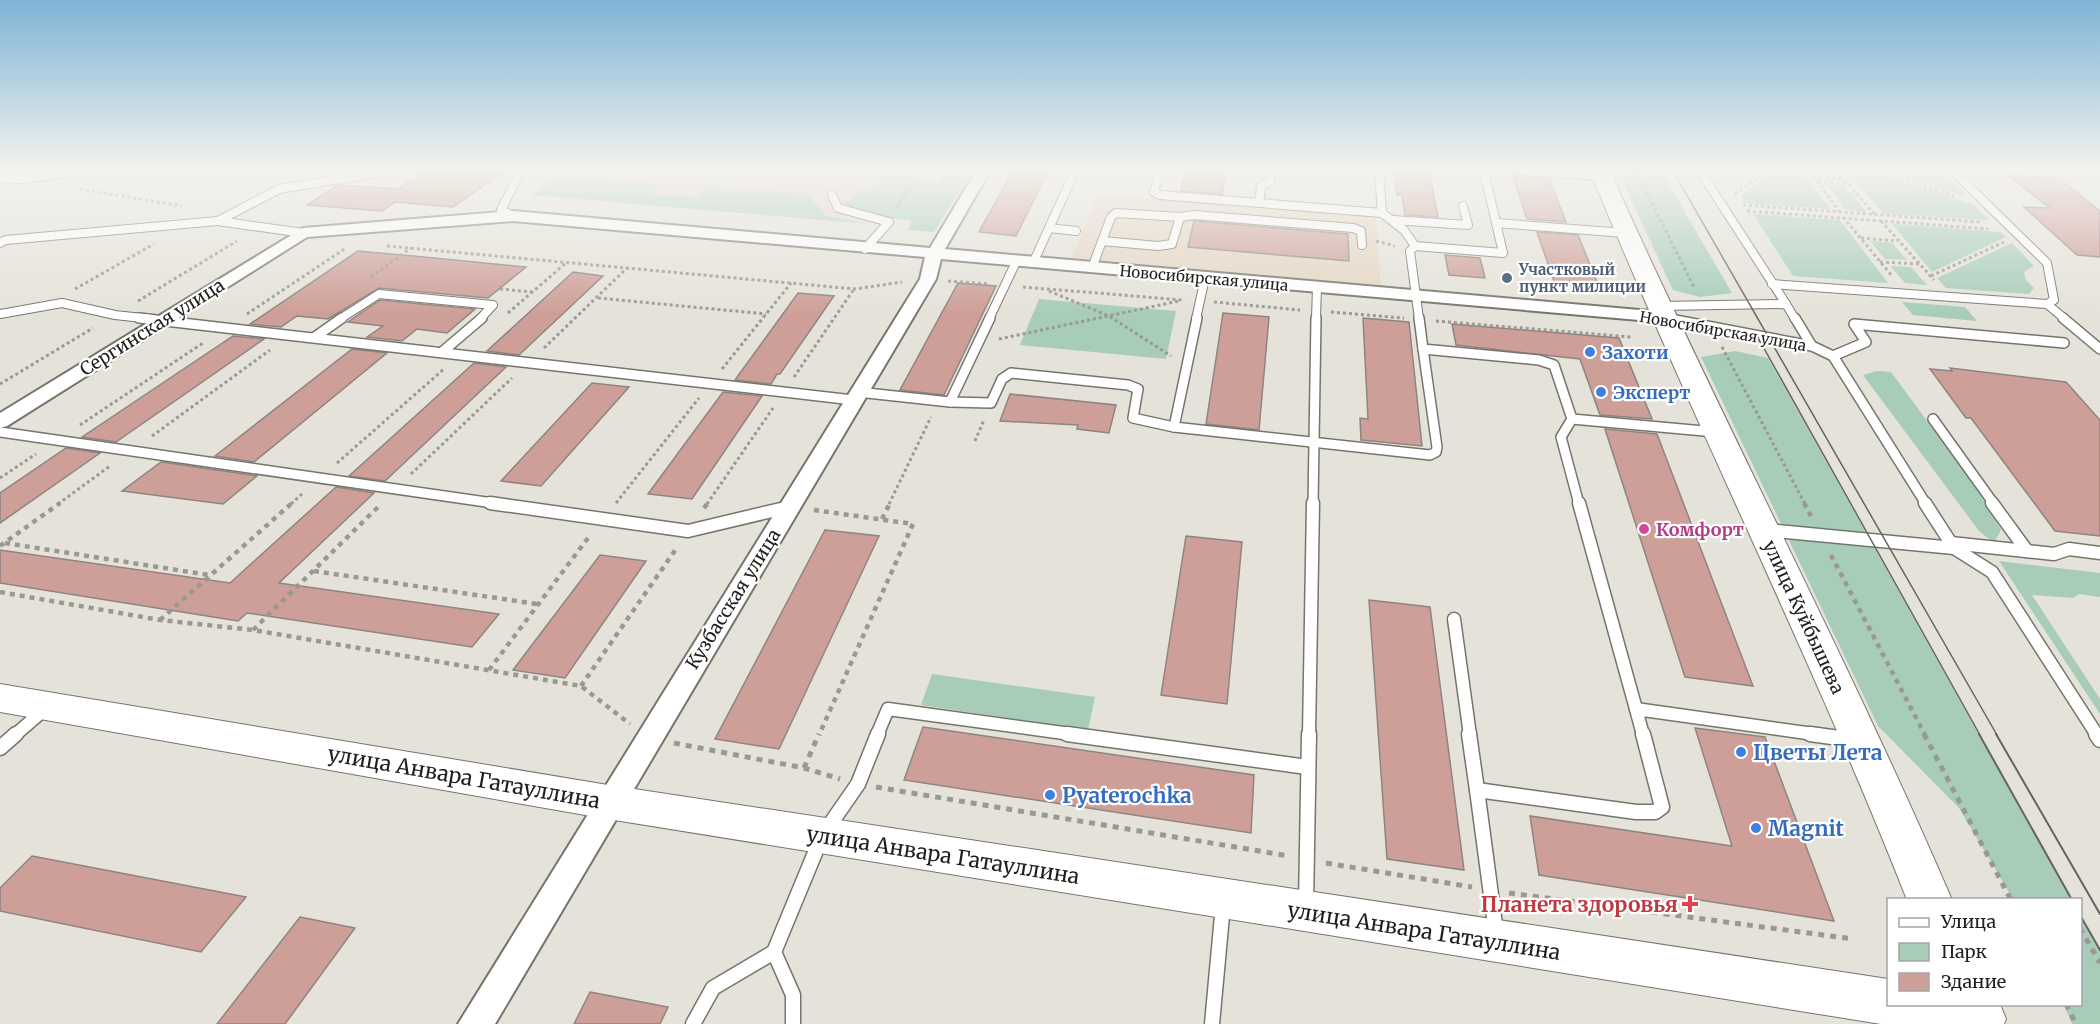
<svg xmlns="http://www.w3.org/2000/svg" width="2100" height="1024" viewBox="0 0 2100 1024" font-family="Merriweather,serif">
	<rect width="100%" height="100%" fill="#e5e3d9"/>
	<polygon fill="#e5d6c4" points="1098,194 1376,216 1381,287 1071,260"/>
	<polygon fill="#ead1d9" points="563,171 917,171 880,225 532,195"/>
	<g fill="#a7cdb9">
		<path d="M860 171 915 174 912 180 938 182 944 171H972L934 232 907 230 912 221C887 218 865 215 842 203L851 200 861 191 880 187 879 179Z"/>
		<polygon points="1618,171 1661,171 1732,293 1700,297 1673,290"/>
		<polygon points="1774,171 1801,171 1830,209 1745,203 1741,196"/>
		<polygon points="1846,171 1872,171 1974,205 1989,220 1883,213"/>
		<polygon points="1885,171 1940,171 1967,197"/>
		<polygon points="557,176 660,184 651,194 698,197 707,187 807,194 826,216 869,224 532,195"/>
		<polygon points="1826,184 1844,186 1867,212 1846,210"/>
		<polygon points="1753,214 1840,220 1888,283 1793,276"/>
		<polygon points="1892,224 2000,232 2006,237 1932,272"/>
		<polygon points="1870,241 1892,243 1907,260 1885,259"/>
		<polygon points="2012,243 2034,266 2024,272 2026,280 2034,288 2029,294 1946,288 1937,278"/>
		<polygon points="1890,266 1911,267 1927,285 1905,283"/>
		<polygon points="1039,299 1176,311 1166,359 1020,345"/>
		<polygon points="1902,302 1965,307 1977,321 1913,315"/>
		<polygon points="1735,351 1768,358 2071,899 2013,899 1959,808 1878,726 1701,357"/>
		<polygon points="1877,371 1891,372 1973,483 2001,530 1994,543 1979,531 1863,375"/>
		<polygon points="1999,561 2100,573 2100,597 2079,594 2073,598 2032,595 2100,699 2100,714"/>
		<polygon points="932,674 1095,697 1088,730 921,705"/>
		<polygon points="2081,916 2100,950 2100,1024 2072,1024 2064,1005 2080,1004"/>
	</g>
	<g fill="#ce9f98" stroke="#8e8482" stroke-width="1.5">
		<polygon points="426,171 502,173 453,207 395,202 382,211 307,205 338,185 398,189"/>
		<polygon points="1013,171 1048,171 1016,236 979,232"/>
		<polygon points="1186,171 1226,171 1222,194 1181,191"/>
		<polygon points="1394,171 1429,171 1438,217 1405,215 1402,195 1397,195"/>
		<polygon points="1512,174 1549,179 1566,222 1527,219"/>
		<polygon points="2007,175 2058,178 2100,211 2100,257 2077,255 2024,207 2050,208"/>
		<polygon points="1194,221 1348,234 1349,261 1188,247"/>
		<polygon points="1537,232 1578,235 1599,287 1555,284"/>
		<polygon points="358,251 424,257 526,267 488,298 379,288 328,319 297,316 281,327 250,324"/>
		<polygon points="1445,255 1480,258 1485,278 1449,275"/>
		<polygon points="573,272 603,276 519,355 487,351"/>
		<polygon points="958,283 996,286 944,395 900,390"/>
		<polygon points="798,293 834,296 780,374 777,374 771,384 735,380"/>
		<polygon points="380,300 475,309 447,333 417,329 402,341 367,337 383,326 348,322"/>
		<polygon points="1223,313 1269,317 1259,430 1206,424"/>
		<polygon points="1363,318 1409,322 1422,446 1361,440 1360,418 1368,419"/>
		<polygon points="1452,324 1619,338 1652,419 1600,415 1580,359 1456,345"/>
		<polygon points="233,336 264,339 116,442 82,437"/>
		<polygon points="352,349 387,353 254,462 215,456"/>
		<polygon points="474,363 506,367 385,481 349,476"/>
		<polygon points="1950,368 2066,382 2100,420 2100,536 2055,531 1971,418 1966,418 1930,369 1952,371"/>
		<polygon points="592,383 629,387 541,486 501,481"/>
		<polygon points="723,392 762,396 692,499 648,494"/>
		<polygon points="1010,394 1116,405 1109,433 1077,429 1078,425 1000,421"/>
		<polygon points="1605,429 1657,434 1753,686 1685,677"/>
		<polygon points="66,448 100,453 0,523 0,493"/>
		<polygon points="161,462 162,462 257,476 223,504 122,491"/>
		<polygon points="336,487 374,493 279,583 499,614 472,647 247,613 238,621 0,583 0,550 230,583"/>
		<polygon points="825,530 879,536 779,749 715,739"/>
		<polygon points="1186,536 1242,542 1227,704 1161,695"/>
		<polygon points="600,555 646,561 565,678 513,670"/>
		<polygon points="1369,600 1430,607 1464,870 1387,859"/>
		<polygon points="923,727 1254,775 1251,833 904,780"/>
		<polygon points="1695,728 1765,737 1834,921 1539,875 1530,816 1732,846"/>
		<polygon points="32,856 246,897 201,952 0,911 0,888"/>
		<polygon points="300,917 355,928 285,1024 217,1024"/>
		<polygon points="590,992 668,1007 660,1024 574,1024"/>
	</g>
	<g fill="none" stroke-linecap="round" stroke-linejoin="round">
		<g stroke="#76756c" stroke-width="10">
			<g id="lane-far3">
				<polyline points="1160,171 1154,192 1160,195 1382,213"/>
				<polyline points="1379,171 1382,213 1404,230 1415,246"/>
				<polyline points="1526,171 1602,176"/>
				<polyline points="1700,171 1786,304"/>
				<polyline points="1953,171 2047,263 2054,300 2047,304"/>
				<polyline points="0,178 23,179 80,171"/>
				<polyline points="832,195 838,208 889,222"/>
				<polyline points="1259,203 1261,186 1270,181 1271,171"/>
				<polyline points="513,216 501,210 521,171"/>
				<polyline points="1393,220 1468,225 1463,206"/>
				<polyline points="1496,223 1625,233"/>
				<polyline points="1049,228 1076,231"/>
				<polyline points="303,233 218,221 279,189 389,171"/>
				<polyline points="1102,241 1158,246 1172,244 1180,217"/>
				<polyline points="0,243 6,240 218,221"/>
				<polyline points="865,249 889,222"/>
				<polyline points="1033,263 1075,171"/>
				<polyline points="1092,268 1111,217 1116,213 1180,217 1194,215 1353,228 1361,231 1362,245"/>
				<polyline points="1772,284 2047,304 2065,319"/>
				<polyline points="1658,306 1786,304 1795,319"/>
				<polyline points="0,314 62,303 115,315 152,319"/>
				<polyline points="1665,318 1672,319"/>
				<polyline points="340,319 379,294 493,305 480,319"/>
				<polyline points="989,319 1016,262"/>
				<polyline points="1196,319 1205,278"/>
				<polyline points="1316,319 1317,287"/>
				<polyline points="1419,319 1410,251 1415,246 1503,253 1484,171"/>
			</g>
		</g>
		<g stroke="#76756c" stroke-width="12">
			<g id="lane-far2">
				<polyline points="139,318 853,400"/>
				<polyline points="1197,318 1174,427 1430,455 1436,452 1437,447 1423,349"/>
				<polyline points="1419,318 1423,349 1539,360 1554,365 1572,419 1561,437 1579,504"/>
				<polyline points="1665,318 1812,346 1833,356 1866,342 1854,324 2064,343"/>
				<polyline points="1795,318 1812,346"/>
				<polyline points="2063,318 2100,349"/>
				<polyline points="315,337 342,318"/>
				<polyline points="442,352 482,318"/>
				<polyline points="1833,356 1926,504"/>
				<polyline points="858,392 950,402 991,403 1002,379 1011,373 1128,385 1138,389 1133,418 1174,427"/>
				<polyline points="950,402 990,318"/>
				<polyline points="1572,419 1715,432"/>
				<polyline points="1933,419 1994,504"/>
				<polyline points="0,432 500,504"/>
				<polyline points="1313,504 1316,318"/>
			</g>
		</g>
		<g stroke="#76756c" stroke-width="15">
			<g id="lane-far1">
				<polyline points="490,503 688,531 789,507"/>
				<polyline points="1579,503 1636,709"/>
				<polyline points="1925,503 1954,548 1992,572 2097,735"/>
				<polyline points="1992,503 2027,551"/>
				<polyline points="1766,530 1954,548"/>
				<polyline points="1951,543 2054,554 2069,549 2100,553"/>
				<polyline points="1454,619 1470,735"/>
				<polyline points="15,735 45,709"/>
				<polyline points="877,735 888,709 1078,735"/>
				<polyline points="1309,735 1313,503"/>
				<polyline points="1643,735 1636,709 1821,735"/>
			</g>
		</g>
		<g stroke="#76756c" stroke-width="17">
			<g id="lane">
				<polyline points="1067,734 1307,767"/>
				<polyline points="1469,734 1477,790"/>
				<polyline points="1810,734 1854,740"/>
				<polyline points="2096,734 2100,740"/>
				<polyline points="0,748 16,734"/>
				<polyline points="1306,905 1309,734"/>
				<polyline points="1496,932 1477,790 1636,812 1655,812 1662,807 1643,734"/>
				<polyline points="774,952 793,995 793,1024"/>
				<polyline points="693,1024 713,988 774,952 822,836 858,784 878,734"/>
				<polyline points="1212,1024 1223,905"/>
			</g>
		</g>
		<g stroke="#76756c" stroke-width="4">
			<polygon id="street" points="976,171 990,171 945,249 1662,312 1671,317 1662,322 941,259 936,279 495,1024 458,1024 920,279 925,257 513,221 307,237 7,426 0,428 0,413 303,228 513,211 930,248"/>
		</g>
		<g stroke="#76756c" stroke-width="2">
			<g id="secondary">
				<path d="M1590 171H1610C1719 416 1846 653 1952 900H1907C1810 653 1690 416 1590 171Z"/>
				<polygon points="0,684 608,785 1888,979 1888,1004 2000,1004 2006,1019 2004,1024 1881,1024 608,819 0,712"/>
			</g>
		</g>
		<g stroke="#9a9991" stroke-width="3" stroke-dasharray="3 3" stroke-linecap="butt">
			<polyline points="1636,171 1695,289"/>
			<polyline points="1810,171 1839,211"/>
			<polyline points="1837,171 1876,216"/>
			<polyline points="1878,171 1954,196"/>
			<polyline points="1814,177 1843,179"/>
			<polyline points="1818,182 1849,184"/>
			<polyline points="80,189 182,206"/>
			<polyline points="1735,194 1768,171"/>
			<polyline points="1743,205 1982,222"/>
			<polyline points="896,208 916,180 933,171"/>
			<polyline points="1747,211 1988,229"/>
			<polyline points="1843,217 1892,276"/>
			<polyline points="1881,221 1934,280"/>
			<polyline points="1861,238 1898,241"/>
			<polyline points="1376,241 1395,246"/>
			<polyline points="387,246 855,289 902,282"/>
			<polyline points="1880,262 1920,264"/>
			<polyline points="1931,276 2004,242"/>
			<polyline points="371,277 411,248"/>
			<polyline points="948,281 989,284"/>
			<polyline points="1023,287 1183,300"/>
			<polyline points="75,289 154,244"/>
			<polyline points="500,289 532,292"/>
			<polyline points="1049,291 1109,316 1171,356"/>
			<polyline points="598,298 766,314"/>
			<polyline points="138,301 237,241"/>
			<polyline points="1214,302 1300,310"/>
			<polyline points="1331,312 1404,318"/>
			<polyline points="508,313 566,263"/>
			<polyline points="247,314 346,248"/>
			<polyline points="1436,321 1631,337"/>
			<polyline points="999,339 1179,301"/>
			<polyline points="1722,347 1805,504"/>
			<polyline points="544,348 627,268"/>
			<polyline points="722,369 791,283"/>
			<polyline points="794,377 854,289"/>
			<polyline points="0,384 93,328"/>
			<polyline points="80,425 203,343"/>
			<polyline points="152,436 270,350"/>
			<polyline points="975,441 984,420"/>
			<polyline points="337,463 444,369"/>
			<polyline points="411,474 512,378"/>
			<polyline points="0,478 36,454"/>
			<polyline points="616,503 699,398"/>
			<polyline points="58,504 110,466"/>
			<polyline points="291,504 302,494"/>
			<polyline points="707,504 773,408"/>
			<polyline points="889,504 931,417"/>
		</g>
		<g stroke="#9a9991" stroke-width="4.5" stroke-dasharray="5 5" stroke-linecap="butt">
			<polyline points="1804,503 1811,516"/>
			<polyline points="704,508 708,503"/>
			<polyline points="814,510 913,524 819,735"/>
			<polyline points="882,519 890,503"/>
			<polyline points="5,543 209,575"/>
			<polyline points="0,546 60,503"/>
			<polyline points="1831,555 1925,735"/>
			<polyline points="314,571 537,604"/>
			<polyline points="0,592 160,620 253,630 581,686 630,724"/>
			<polyline points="160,620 292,503"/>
			<polyline points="253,630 380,505"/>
			<polyline points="489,670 591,534"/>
			<polyline points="581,686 676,549"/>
		</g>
		<g stroke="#9a9991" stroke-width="5" stroke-dasharray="6 6" stroke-linecap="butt">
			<polyline points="1924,734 2011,900"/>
			<polyline points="674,743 804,768 840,779"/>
			<polyline points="804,768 819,734"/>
			<polyline points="876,787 1289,856"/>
			<polyline points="1326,863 1472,887"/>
			<polyline points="1509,893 1853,939"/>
			<polyline points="2080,928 2100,963"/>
			<polyline points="2066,1004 2076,1024"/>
		</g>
		<use href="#lane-far3" stroke="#fff" stroke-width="8"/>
		<use href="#lane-far2" stroke="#fff" stroke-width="9"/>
		<use href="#lane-far1" stroke="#fff" stroke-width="12"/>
		<use href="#lane" stroke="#fff" stroke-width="14"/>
		<use href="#street" fill="#fff" fill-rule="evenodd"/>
		<use href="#secondary" fill="#fff" fill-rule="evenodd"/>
		<g stroke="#66645f" stroke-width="1.5">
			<polyline points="1673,171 1997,735"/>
			<polyline points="1756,334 1980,735"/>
		</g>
		<g stroke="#66645f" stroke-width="2">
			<polyline points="1979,734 2072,900"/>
			<polyline points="1996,734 2100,914"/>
			<polyline points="2080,915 2100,950"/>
		</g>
	</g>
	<linearGradient id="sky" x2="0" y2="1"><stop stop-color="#7eb4d5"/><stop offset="0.54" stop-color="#f3f2ee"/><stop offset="1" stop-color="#f3f2ee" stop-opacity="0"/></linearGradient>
	<rect width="2100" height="314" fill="url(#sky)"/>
	<circle fill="#5c6f8a" stroke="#fff" stroke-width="2" cx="1507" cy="278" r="6"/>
	<g fill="#3f7fe0" stroke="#fff" stroke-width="2">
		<circle cx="1590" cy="352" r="6"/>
		<circle cx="1601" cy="392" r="6"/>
		<circle cx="1741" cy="752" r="6"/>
		<circle cx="1050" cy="795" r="6"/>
		<circle cx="1756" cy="828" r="6"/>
	</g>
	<circle fill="#d1479c" stroke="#fff" stroke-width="2" cx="1644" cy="529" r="6"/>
	<path fill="#e0444e" stroke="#fff" stroke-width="2" d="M1687 895h6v6h6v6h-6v6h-6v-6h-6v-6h6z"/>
	<g text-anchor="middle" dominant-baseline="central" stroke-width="4.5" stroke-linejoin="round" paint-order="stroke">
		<g font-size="15" font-weight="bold" fill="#4e5e75" stroke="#fff" text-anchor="start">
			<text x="1519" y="269">Участковый<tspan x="1519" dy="17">пункт милиции</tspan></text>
		</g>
		<g font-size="15" fill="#1f1e1b" stroke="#fff">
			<text transform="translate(1204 278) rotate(5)">Новосибирская улица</text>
			<text transform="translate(1723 331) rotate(10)">Новосибирская улица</text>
		</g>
		<g font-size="18" fill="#1f1e1b" stroke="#fff">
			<text transform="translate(152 327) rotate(-32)">Сергинская улица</text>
			<text transform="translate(733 599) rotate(-58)">Кузбасская улица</text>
			<text transform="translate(1804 617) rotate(65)">улица Куйбышева</text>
		</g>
		<g font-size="18" font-weight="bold" fill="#366cbe" stroke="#fff" text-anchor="start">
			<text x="1602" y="352">Захоти</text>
			<text x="1613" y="392">Эксперт</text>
		</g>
		<g font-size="18" font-weight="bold" fill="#b23c85" stroke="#fff" text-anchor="start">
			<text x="1656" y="529">Комфорт</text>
		</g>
		<g font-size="21" font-weight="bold" fill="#366cbe" stroke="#fff" text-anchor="start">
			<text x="1753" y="752">Цветы Лета</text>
			<text x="1062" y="795">Pyaterochka</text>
			<text x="1768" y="828">Magnit</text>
		</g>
		<g font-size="21" fill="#1f1e1b" stroke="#fff">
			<text transform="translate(464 777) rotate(10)">улица Анвара Гатауллина</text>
			<text transform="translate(943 855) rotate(9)">улица Анвара Гатауллина</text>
			<text transform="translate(1424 931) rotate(9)">улица Анвара Гатауллина</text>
		</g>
		<g font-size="21" font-weight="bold" fill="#be3a42" stroke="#fff" text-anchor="end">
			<text x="1678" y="904">Планета здоровья</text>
		</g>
	</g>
	<rect x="1887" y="898" width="195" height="108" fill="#ffffff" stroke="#a5a5a4" stroke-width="1.5"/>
	<rect x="1899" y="918" width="30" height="9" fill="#ffffff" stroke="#a5a5a4" stroke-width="1.5"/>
	<text x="1941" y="928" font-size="18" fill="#1f1e1b">Улица</text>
	<rect x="1899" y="943" width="30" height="18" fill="#a7cdb9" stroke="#a5a5a4" stroke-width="1.5"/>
	<text x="1941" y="958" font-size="18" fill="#1f1e1b">Парк</text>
	<rect x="1899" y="973" width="30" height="18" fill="#ce9f98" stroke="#a5a5a4" stroke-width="1.5"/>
	<text x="1941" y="988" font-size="18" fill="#1f1e1b">Здание</text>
</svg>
